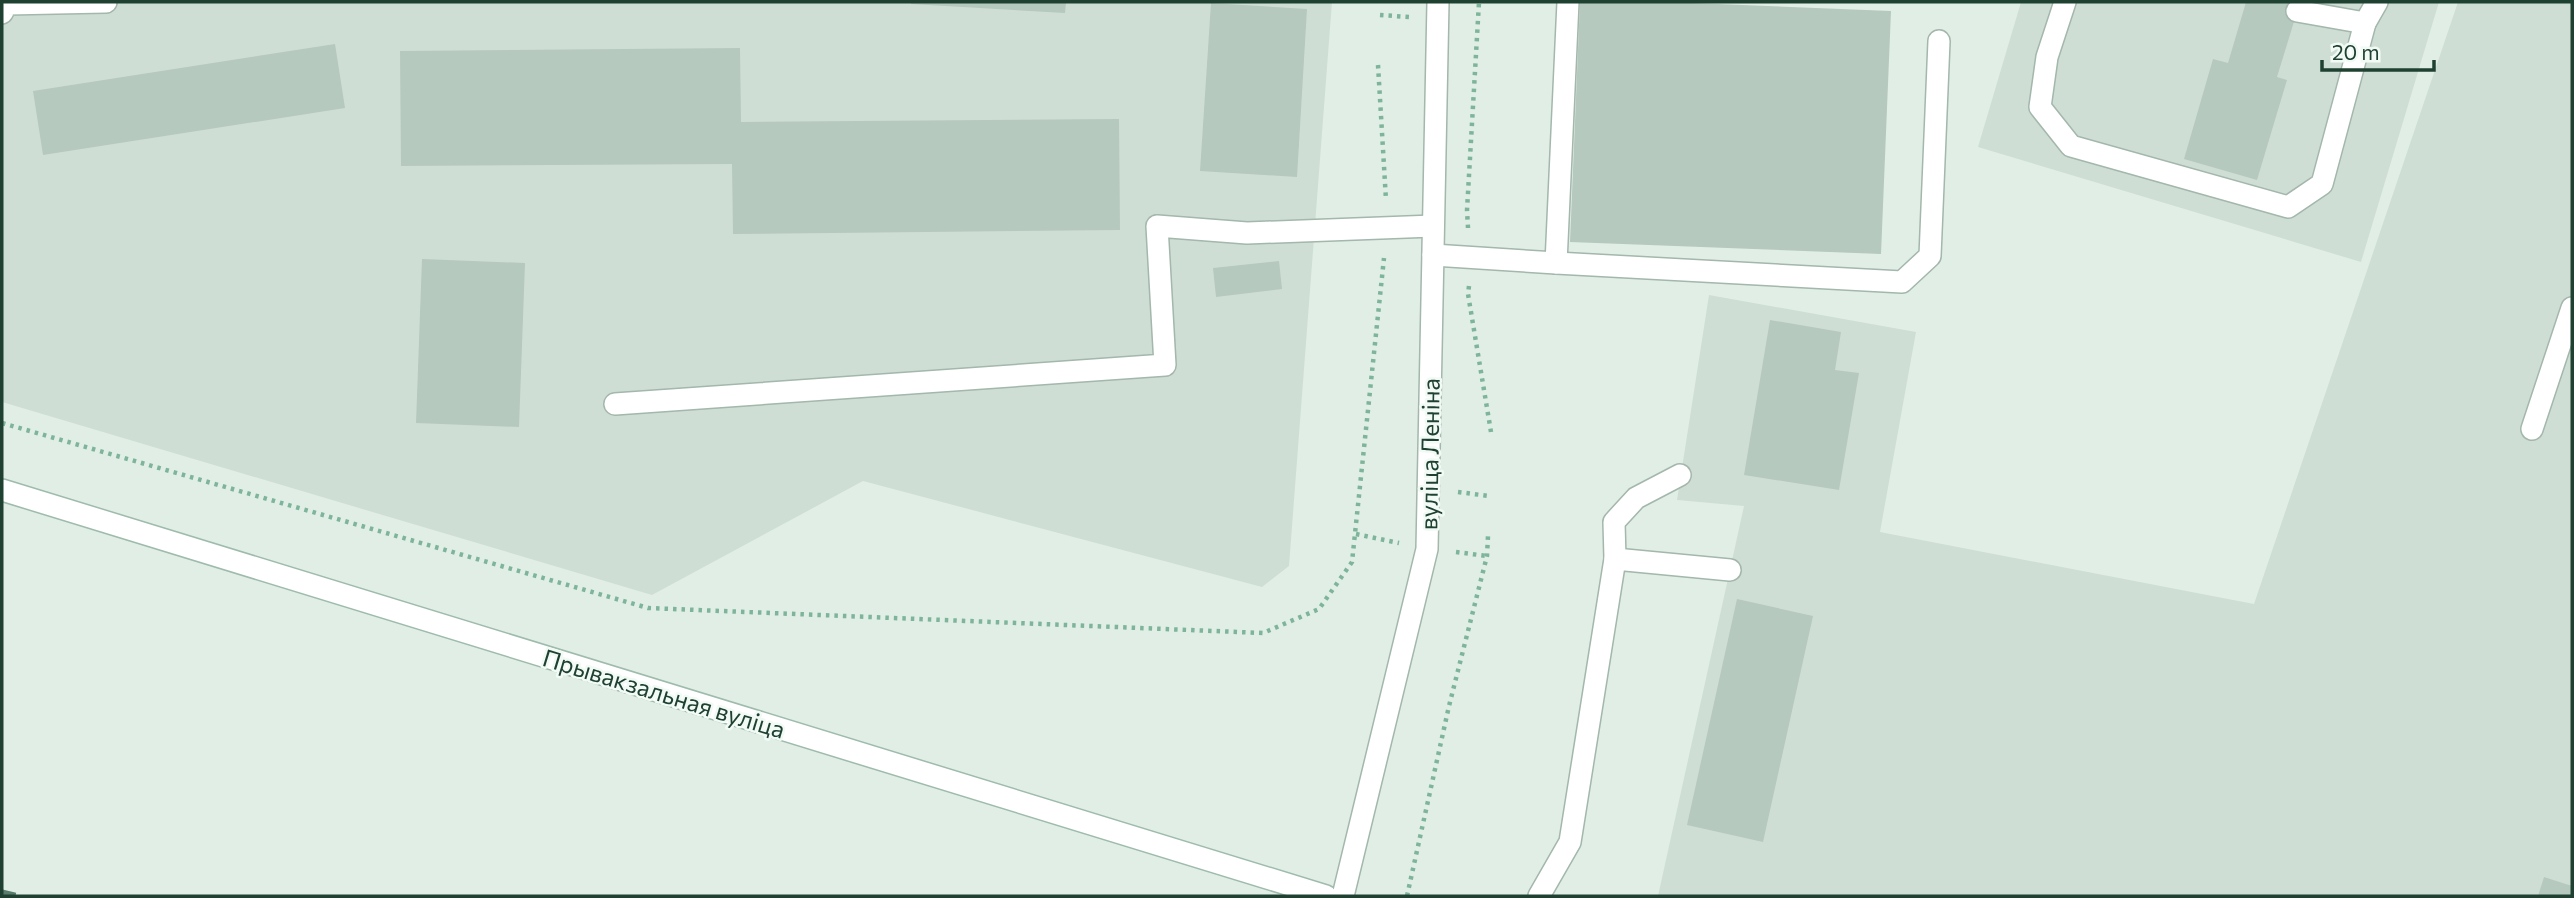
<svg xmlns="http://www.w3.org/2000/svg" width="2574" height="898" viewBox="0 0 2574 898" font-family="Commissioner,sans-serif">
	<rect width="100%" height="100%" fill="#e1eee6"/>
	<g fill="#cfded4">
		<polygon points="2,2 1332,2 1289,566 1262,587 863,481 652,595 2,402"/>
		<polygon points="2021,2 2439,2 2361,262 1978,147"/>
		<polygon points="2458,2 2572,2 2572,896 1658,896 1744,506 1677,500 1709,295 1916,332 1880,532 2254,604"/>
	</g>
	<g fill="#b6c9be">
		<polygon points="911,2 1066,2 1065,13 911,4"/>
		<polygon points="1580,2 1667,2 1891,11 1881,254 1570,242"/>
		<polygon points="2246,2 2300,2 2277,77 2287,80 2257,180 2184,159 2213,59 2228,63"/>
		<polygon points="1211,3 1307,9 1297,177 1200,171"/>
		<polygon points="335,44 345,108 43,155 33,91"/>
		<polygon points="740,48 741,122 1119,119 1120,230 733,234 732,164 401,166 400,51"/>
		<polygon points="422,259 525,263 519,427 416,423"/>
		<polygon points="1279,261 1282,289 1216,297 1213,268"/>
		<polygon points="1770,320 1841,332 1835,370 1859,373 1839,490 1744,475"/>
		<polygon points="1737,599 1813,616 1763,842 1687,825"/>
		<polygon points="2544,877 2572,886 2572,896 2538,896"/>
	</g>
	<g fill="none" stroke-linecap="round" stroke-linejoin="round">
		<g stroke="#a3b7ac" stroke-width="24">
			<g id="service">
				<polyline points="2065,2 2047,57 2040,107 2071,146 2288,207 2322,184 2365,23"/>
				<polyline points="2297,11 2365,23 2377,2"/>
				<polyline points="2,13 7,4 106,2"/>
				<polyline points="1433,255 1556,263 1568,2"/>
				<polyline points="1556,263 1902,282 1930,256 1939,41"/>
				<polyline points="615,404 1165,365 1157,226 1247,233 1433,226"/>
				<polyline points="2532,429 2572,308"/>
				<polyline points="1615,559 1614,522 1636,498 1680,475"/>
				<polyline points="1539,896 1570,842 1615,559 1730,570"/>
			</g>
		</g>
		<g stroke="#a3b7ac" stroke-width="24">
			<polyline id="tertiary" points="1343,896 1427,549 1438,2"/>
		</g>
		<g stroke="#9ebbac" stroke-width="24">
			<polyline id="secondary" points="2,490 1326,896"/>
		</g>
		<g stroke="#7eb59a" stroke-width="4.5" stroke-dasharray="3.5 5" stroke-linecap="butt">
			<polyline points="1380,15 1409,17"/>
			<polyline points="1378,65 1386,200"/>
			<polyline points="1468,228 1467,210 1479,2"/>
			<polyline points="1469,286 1468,294 1491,432"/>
			<polyline points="2,423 648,608 1263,633 1319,609 1352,562 1384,258"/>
			<polyline points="1458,492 1489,496"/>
			<polyline points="1356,534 1399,543"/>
			<polyline points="1456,552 1487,556"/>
			<polyline points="1407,896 1449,706 1487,556 1488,536"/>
		</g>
		<use href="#service" stroke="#fff" stroke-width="21"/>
		<use href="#tertiary" stroke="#fff" stroke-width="21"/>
		<use href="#secondary" stroke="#fff" stroke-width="21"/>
		<polyline stroke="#597c6d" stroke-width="5" stroke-dasharray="14 7" stroke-linecap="butt" points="2,892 19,896"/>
	</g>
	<g text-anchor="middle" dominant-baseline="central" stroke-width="5" stroke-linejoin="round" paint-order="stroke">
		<g font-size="24" fill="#1f4132" stroke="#f2faf5">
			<text transform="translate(1429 454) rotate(-89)">вуліца Леніна</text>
			<text transform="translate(664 693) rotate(17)">Прывакзальная вуліца</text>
		</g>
	</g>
	<rect width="2574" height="898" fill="none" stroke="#1f4132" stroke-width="7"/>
	<path d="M2322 60v10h112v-10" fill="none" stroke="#1f4132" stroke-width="3.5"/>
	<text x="2332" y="60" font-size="21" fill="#1f4132" stroke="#f2faf5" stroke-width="5" paint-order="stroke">20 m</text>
</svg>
